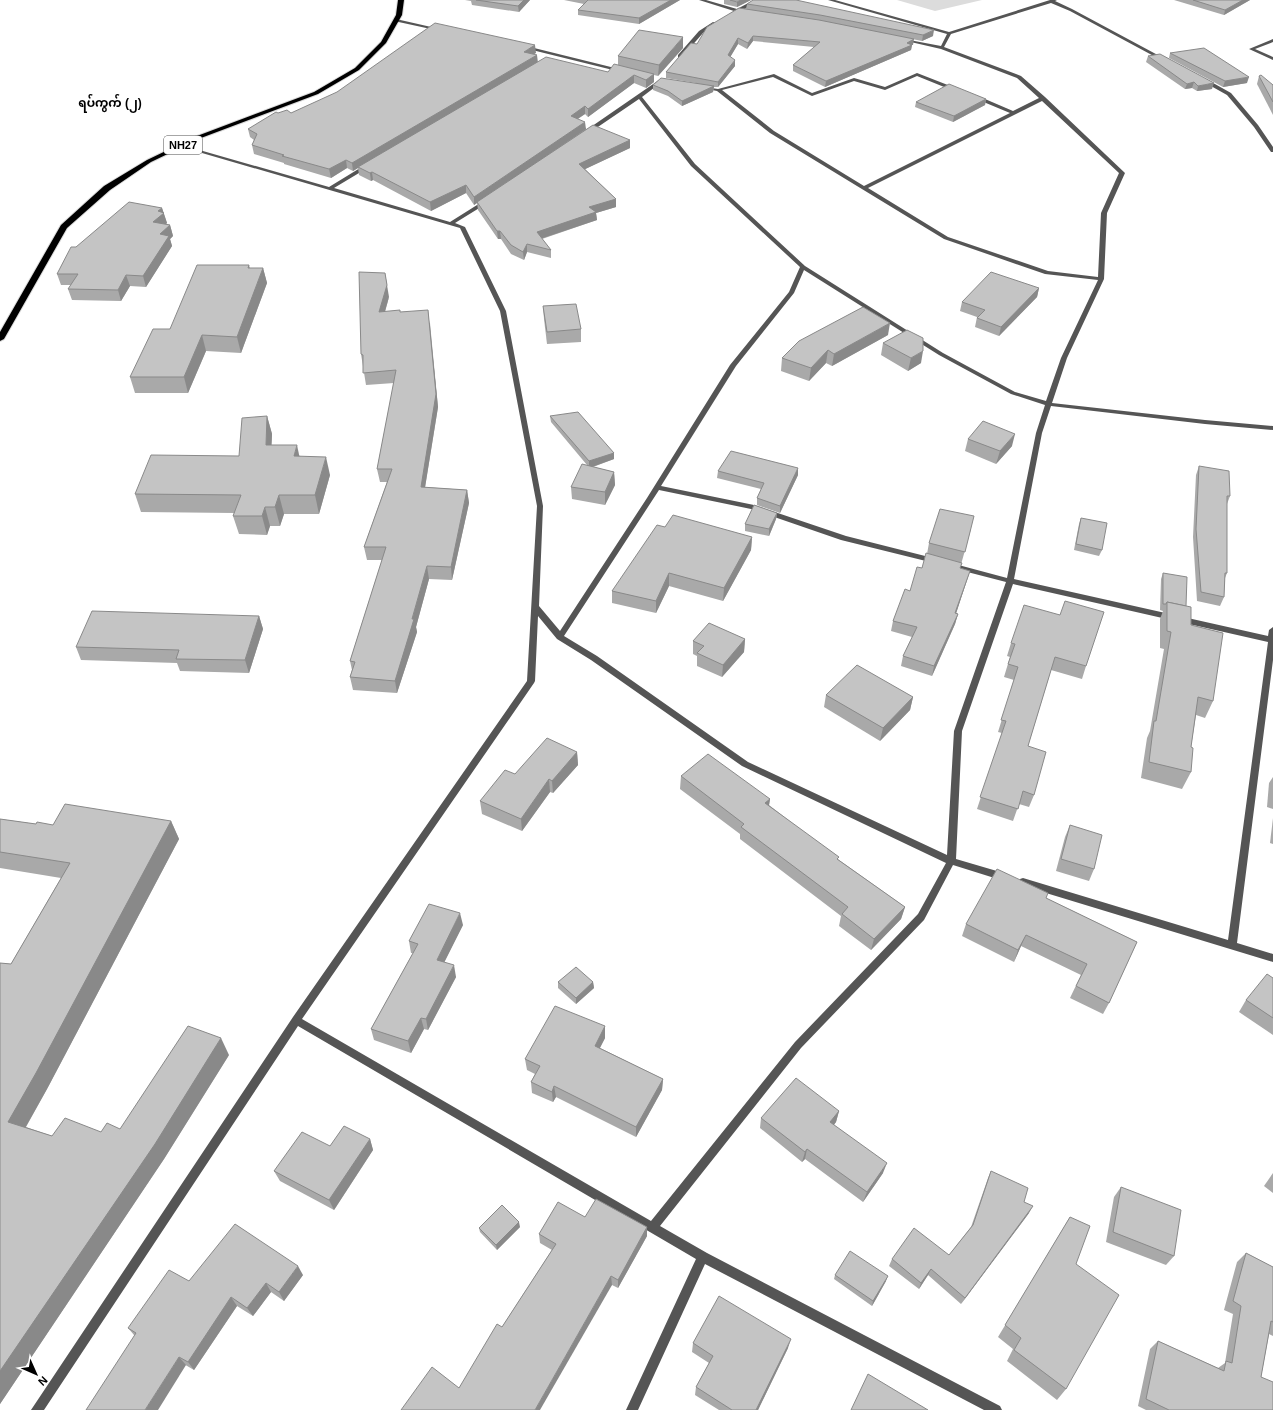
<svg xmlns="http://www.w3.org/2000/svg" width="1273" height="1410" viewBox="0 0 1273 1410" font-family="Helvetica,'Noto Sans Myanmar',sans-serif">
	<rect width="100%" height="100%" fill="#fff"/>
	<polygon fill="#dcdcdc" points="897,0 982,0 935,11"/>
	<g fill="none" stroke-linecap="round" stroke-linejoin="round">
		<g stroke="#dbdbdb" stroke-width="2">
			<polygon id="trunk" points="398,0 404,0 402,15 386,43 359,70 318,94 201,138 151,162 110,190 67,228 4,339 0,341 0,332 61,225 104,186 147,160 197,136 314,92 355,68 381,42 396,15"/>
		</g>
		<g fill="#555" fill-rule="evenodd">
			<polygon points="699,0 706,0 737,9 754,0 759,0 740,12 732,15 730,14 734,11"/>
			<path d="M828 0H835L949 32 1050 0H1057L1055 1 1072 9 1167 60 1163 61 1070 11 1051 3 951 34 944 47 1021 76 1045 97 1125 173 1107 213 1104 279 1067 358 1052 403 1205 420 1273 426V430L1205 424 1051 406 1042 433 1014 579 1268 636 1269 630 1273 627V660L1237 943 1273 954V962L1023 886 1020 885 1019 882 1020 879 1023 878 1228 940 1268 642 1013 584 962 731 956 859 1007 874 1008 877 1007 880 1004 881 953 865 924 920 801 1048 660 1226 707 1253 1000 1406 1002 1410H984L705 1264 638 1410H626L696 1259 298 1026 44 1410H31L293 1017 527 681 537 506 500 311 460 228 178 146 182 145 329 187 365 165H369V167L334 188 450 222 485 200H489V202L455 223 465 227 506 311 543 506 539 606 560 631 647 498 730 365 789 292 800 267 691 166 639 99 589 133H585V131L659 80 663 81 642 97 695 164 805 266 943 353 1015 392 1046 401 1061 358 1098 280 1045 274 944 239 770 133 717 91 702 88 704 87 718 89 774 74 812 93 854 78 885 87 917 73 958 89V91H954L917 76 885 90 854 81 812 96 773 77 722 90 774 131 864 186 1010 113 974 98V96H978L1013 111 1039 98 1017 78 941 49 902 40 904 39 941 46 947 34ZM1042 101 1119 173 1101 213 1098 277 1048 271 948 237 868 188ZM804 270 939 355 1011 394 1045 405 1036 433 1007 578 951 563 947 565 948 567 1006 582 954 731 947 855 748 762 597 656 564 636 659 490 751 509 841 540 934 563H937L938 561 937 559 846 536 754 505 661 486 736 366 794 293ZM538 616 557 639 591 660 742 766 946 863 918 914 795 1042 651 1221 302 1019 534 683 535 681Z"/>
			<polygon points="396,19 440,29 442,30 440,31 394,21 394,20"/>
			<polygon points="713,22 717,23 703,33 682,57 678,57 678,55 699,31"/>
			<polygon points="1273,39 1273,42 1255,49 1273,57 1273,60 1249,49"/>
			<polygon points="526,46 623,70 623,71 621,72 524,48 524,47"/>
			<polygon points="1202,79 1206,79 1231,93 1258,125 1273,147 1273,152 1271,152 1254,127 1227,95 1202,81"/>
		</g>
		<use href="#trunk" fill="#000" fill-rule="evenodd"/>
	</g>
	<g fill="#a9a9a9">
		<polygon points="465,0 530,0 519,12 472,5 471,1"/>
		<polygon points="564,0 680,0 639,24 578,15 578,10 584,4"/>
		<polygon points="724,0 751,0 737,7 724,4"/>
		<polygon points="753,0 933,36 922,41 887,34 913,45 912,45 911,50 825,87 793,71 793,65 814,47 753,41 747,49 738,44 730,57 735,66 718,87 714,87 713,92 682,106 668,96 653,90 653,85 696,83 666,78 666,72 697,44 746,9 747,4"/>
		<polygon points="1174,0 1250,0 1224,15"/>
		<polygon points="683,48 658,76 654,75 654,82 646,88 634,83 588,117 585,114 578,119 586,129 630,140 630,148 585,169 616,199 616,207 596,213 597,220 542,239 551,250 551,258 527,252 524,260 511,254 501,239 498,239 478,210 477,203 474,205 466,193 431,211 373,180 371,181 359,175 358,168 353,171 347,168 331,178 284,164 284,163 254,154 252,145 254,140 250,137 248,129 278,113 291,113 536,53 533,54 538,63 608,72 618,65 618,56"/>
		<polygon points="1170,53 1247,83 1223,87 1169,58"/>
		<polygon points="1148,56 1212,89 1197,91 1192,88 1185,89 1146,62"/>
		<polygon points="1259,76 1273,85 1273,115 1257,84"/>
		<polygon points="986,99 985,105 953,122 915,107 916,102"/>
		<polygon points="162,208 167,223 166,224 170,225 173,236 170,239 172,246 146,287 130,286 121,301 72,300 68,289 71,285 61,285 57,274 76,247"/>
		<polygon points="249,265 250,268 263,268 267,283 241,353 206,351 188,393 135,393 130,377 170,329"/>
		<polygon points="1039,288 1037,297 999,336 975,327 977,317 960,311 962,302"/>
		<polygon points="389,297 385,312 400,312 430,323 438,407 425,487 467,490 469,503 452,580 429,579 416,627 417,632 397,693 353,690 350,677 352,670 350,661 382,560 367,560 364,547 387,482 380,482 377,469 394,383 366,385 361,354"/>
		<polygon points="543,306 581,329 581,342 547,344 544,319"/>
		<polygon points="888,335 832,366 826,363 809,381 781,371 782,358"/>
		<polygon points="883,343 921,363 908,371 881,355"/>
		<polygon points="267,416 272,434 271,445 300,456 330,475 319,514 284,514 280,526 270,526 267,535 239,534 233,516 234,513 141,512 135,494 239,456"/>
		<polygon points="550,416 614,453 614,459 593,467 614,472 615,485 605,505 572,499 571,487 587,465 551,422"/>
		<polygon points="968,439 1012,446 996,464 965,451"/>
		<polygon points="1199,466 1230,496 1227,504 1227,573 1225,578 1224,597 1220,606 1197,601 1193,537 1196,475"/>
		<polygon points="718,471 798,475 780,513 757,505 757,498 761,489 717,478"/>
		<polygon points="777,513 776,519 769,536 745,531 745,524"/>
		<polygon points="1081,518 1102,550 1099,556 1074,550 1079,524"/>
		<polygon points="665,527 752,537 751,550 723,601 669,586 656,613 612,603 612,591"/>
		<polygon points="971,529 960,568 970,571 956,613 958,614 955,624 932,676 901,666 903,656 912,637 891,631 893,621 910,591 922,568 927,554 929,543"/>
		<polygon points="1163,573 1186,606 1191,625 1213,701 1205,718 1196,715 1191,747 1191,772 1182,789 1141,778 1147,738 1150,731 1164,649 1160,648 1160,619 1163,611 1160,610 1161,579"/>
		<polygon points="259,616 263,629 249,673 180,671 177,663 81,660 76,647"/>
		<polygon points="745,639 744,652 722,677 697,666 697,656 693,654 693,641"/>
		<polygon points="1011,643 1086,666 1082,679 1051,670 1028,746 1034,795 1029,807 1019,804 1013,821 977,809 1002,733 998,732 1014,680 1004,677 1010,657 1007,656"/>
		<polygon points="826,695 913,697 910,710 880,741 824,707"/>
		<polygon points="577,752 578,765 553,793 550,792 522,831 482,814 480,801 515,774"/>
		<polygon points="681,776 770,799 769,805 839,860 905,907 901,919 871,950 839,926 841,916 740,839 740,834 680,789"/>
		<polygon points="1273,777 1273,809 1267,807 1269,783"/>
		<polygon points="1273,818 1273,844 1270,843"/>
		<polygon points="0,819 36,824 53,825 171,821 179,839 47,1089 26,1127 52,1136 101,1132 120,1129 229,1055 164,1159 0,1404 0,963 11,964 61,878 0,868"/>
		<polygon points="1070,825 1094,869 1089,881 1056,871 1065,837"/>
		<polygon points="1046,898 1137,942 1109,1003 1103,1014 1070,998 1081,975 1021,946 1014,962 962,936 966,924"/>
		<polygon points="463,925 444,962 456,977 428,1030 424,1029 411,1053 374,1040 371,1029 413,953 411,953 409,941"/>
		<polygon points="1273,978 1273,1035 1239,1012 1246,1000"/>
		<polygon points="558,982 593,982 594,988 576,1004 558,988"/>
		<polygon points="605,1026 605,1038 600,1048 663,1079 662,1090 636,1137 556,1097 553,1102 532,1093 531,1082 535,1074 527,1070 525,1059"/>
		<polygon points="839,1111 836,1122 834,1125 883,1173 863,1202 805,1159 802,1162 760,1128 761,1118"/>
		<polygon points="370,1139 373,1150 334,1210 280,1181 274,1171 330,1146"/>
		<polygon points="991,1171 1024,1202 1029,1213 961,1304 928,1275 919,1289 889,1266 892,1259 949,1255 971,1227 988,1178"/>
		<polygon points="1273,1173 1273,1193 1264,1186"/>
		<polygon points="1121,1187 1174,1256 1166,1265 1106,1242 1114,1197"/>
		<polygon points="585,1217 647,1227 647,1236 618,1288 612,1285 459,1388 502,1327 552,1250 540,1243 539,1234"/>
		<polygon points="1070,1217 1076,1264 1066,1389 1057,1400 1007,1361 1013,1349 998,1337"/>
		<polygon points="520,1227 497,1250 480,1232 479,1228"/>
		<polygon points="1246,1253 1273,1267 1273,1336 1269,1334 1261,1377 1273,1410 1146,1410 1138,1406 1150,1349 1158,1341 1218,1368 1225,1363 1233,1314 1224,1310 1237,1262"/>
		<polygon points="303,1275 284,1301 271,1292 253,1316 237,1306 194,1370 134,1335 128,1328 189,1281"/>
		<polygon points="835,1275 886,1281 872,1306 834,1279"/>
		<polygon points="693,1343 788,1348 758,1410 719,1410 695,1395 696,1387 709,1363 692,1352"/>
	</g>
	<g fill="#898989">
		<polygon points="524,0 530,0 519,12 518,6"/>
		<polygon points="671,0 680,0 639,24 639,18"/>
		<polygon points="741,0 751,0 737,7 737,2"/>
		<polygon points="1243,0 1250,0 1224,15 1225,10"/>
		<polygon points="934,30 933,36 922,41 923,35"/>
		<polygon points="753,36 753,41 747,49 748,43"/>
		<polygon points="683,37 683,48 658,76 659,65"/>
		<polygon points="738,38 738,44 728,61 728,55"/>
		<polygon points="914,39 913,45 912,45 911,50 825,87 826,81"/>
		<polygon points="535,45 536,53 525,60 524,52"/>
		<polygon points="537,55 538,63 358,167 358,168 353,171 352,163"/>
		<polygon points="735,60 735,66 718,87 718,82"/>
		<polygon points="654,74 654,82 646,88 646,80"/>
		<polygon points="634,75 634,83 588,117 588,109"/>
		<polygon points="1249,77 1247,83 1223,87 1225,81"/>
		<polygon points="1194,82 1192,88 1185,89 1187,84"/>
		<polygon points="1214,83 1212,89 1197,91 1198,86"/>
		<polygon points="714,86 713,92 682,106 682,101"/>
		<polygon points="986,99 985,105 953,122 954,116"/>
		<polygon points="585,106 585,114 571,123 571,116"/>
		<polygon points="585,122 586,129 474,205 474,197"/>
		<polygon points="630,140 630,148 579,172 579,164"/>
		<polygon points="346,160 347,168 331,178 329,169"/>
		<polygon points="372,172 373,180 371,181 370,173"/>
		<polygon points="466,185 466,193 431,211 430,202"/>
		<polygon points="616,199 616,207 596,213 597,220 537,240 537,232 589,207"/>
		<polygon points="162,208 167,223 156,233 153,222 158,211"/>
		<polygon points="170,225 173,236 170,239 172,246 146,287 143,276 160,234"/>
		<polygon points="497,231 500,231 501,239 498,239"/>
		<polygon points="527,244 527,252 524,260 523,252"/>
		<polygon points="263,268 267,283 241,353 237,337"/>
		<polygon points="385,273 389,297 381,325 379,312"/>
		<polygon points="126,275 130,286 121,301 118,290"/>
		<polygon points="1039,288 1037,297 999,336 1001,327"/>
		<polygon points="428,310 438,407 423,500 421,487"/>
		<polygon points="890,323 888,335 832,366 834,354"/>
		<polygon points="202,335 206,351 188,393 184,377"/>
		<polygon points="828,350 826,363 809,381 811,368"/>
		<polygon points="923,351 921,363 908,371 911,358"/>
		<polygon points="267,416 272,434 271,463 266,445"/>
		<polygon points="1015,434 1012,446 996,464 1000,451"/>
		<polygon points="297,445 301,464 294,456"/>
		<polygon points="614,453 614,459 589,468 589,461"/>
		<polygon points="326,457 330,475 319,514 315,495"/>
		<polygon points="798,468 798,475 780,513 780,506"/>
		<polygon points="614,472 615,485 605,505 605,492"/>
		<polygon points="467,490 469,503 452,580 451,567"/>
		<polygon points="279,495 284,514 280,526 275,507"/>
		<polygon points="265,507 270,526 267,535 262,516"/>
		<polygon points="777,513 776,519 769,536 769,529"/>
		<polygon points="752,537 751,550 723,601 724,588"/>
		<polygon points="427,566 429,579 416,627 417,632 397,693 395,681"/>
		<polygon points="970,571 967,580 953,623 955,613"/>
		<polygon points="669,573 669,586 656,613 656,601"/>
		<polygon points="958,614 955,624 932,676 934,666"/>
		<polygon points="259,616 263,629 249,673 245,660"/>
		<polygon points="745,639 744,652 722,677 723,665"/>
		<polygon points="913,697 910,710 880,741 883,728"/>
		<polygon points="577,752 578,765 553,793 552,781"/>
		<polygon points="549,779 550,792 522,831 521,819"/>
		<polygon points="770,799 768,811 765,803"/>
		<polygon points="171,821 179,839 47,1089 20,1137 8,1122"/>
		<polygon points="905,907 901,919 871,950 874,939"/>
		<polygon points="460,913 463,925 440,971 437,960"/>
		<polygon points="1026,935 1021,946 1014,962 1018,950"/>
		<polygon points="454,965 456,977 428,1030 426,1019"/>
		<polygon points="593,982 594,988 576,1004 576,998"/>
		<polygon points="421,1018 424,1029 411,1053 408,1041"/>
		<polygon points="605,1026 605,1038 595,1057 595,1046"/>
		<polygon points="221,1038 229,1055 164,1159 0,1404 0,1371"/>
		<polygon points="663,1079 662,1090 636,1137 636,1127"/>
		<polygon points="554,1086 556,1097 553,1102 552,1092"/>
		<polygon points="839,1111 836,1122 827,1133 830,1122"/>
		<polygon points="370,1139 373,1150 334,1210 329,1200"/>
		<polygon points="807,1149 805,1159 802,1162 805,1152"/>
		<polygon points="887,1163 883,1173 863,1202 867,1192"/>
		<polygon points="1033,1206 1029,1213 961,1304 965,1298"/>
		<polygon points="519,1222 520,1227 497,1250 496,1245"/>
		<polygon points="647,1227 647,1236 618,1288 618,1280"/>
		<polygon points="298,1266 303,1275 284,1301 279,1292"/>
		<polygon points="931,1269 928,1275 919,1289 921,1283"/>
		<polygon points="611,1276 612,1285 540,1410 535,1410"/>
		<polygon points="888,1276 886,1281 872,1306 873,1301"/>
		<polygon points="266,1283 271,1292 253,1316 247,1308"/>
		<polygon points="231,1297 237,1306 194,1370 188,1362"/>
		<polygon points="791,1339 788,1348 758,1410 756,1410"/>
		<polygon points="179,1357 186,1365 158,1410 145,1410"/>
	</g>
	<g fill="#c4c4c4" stroke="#898989">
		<polygon points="476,0 524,0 518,6"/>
		<polygon points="588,0 671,0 639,18 578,10"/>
		<polygon points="730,0 741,0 737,2"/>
		<polygon points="753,0 796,0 934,30 923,35 820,15 747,4"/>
		<polygon points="1193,0 1243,0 1225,10"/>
		<polygon points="739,8 819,20 914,39 907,43 912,45 826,81 793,65 820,42 753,36 748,43 738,38 728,55 735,60 718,82 666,72 691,43 697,44 707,27"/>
		<polygon points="435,23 535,45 524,52 537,55 352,163 346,160 329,169 282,156 284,155 252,145 257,134 248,129 276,112 278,113 287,110 291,113 337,92"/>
		<polygon points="639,30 683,37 659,65 618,56"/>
		<polygon points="1204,48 1249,77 1225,81 1170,53"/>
		<polygon points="1160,54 1214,83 1198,86 1194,82 1187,84 1148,56"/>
		<polygon points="546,57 608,72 614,64 654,74 646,80 634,75 588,109 585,106 571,116 585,122 474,197 466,185 430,202 372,172 370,173 358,167"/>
		<polygon points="1261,75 1273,85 1273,102 1259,76"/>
		<polygon points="661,78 714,86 682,101 668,91 653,85"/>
		<polygon points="949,84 986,99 954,116 916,102"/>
		<polygon points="593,125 630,140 579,164 616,199 589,207 596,212 537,232 551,250 527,244 523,252 511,245 500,231 497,231 477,202"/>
		<polygon points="129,202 162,208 158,211 164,213 153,222 170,225 160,234 169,236 143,276 126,275 118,290 68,289 78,274 57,274 71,247 76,247"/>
		<polygon points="197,265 249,265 248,268 263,268 237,337 202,335 184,377 130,377 153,329 170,329"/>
		<polygon points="359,272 385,273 387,285 379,312 400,310 400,312 428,310 436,394 421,487 467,490 451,567 427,566 412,619 414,619 395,681 350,677 355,662 350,661 386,547 364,547 392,469 377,469 396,370 363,373 363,355 361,354"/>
		<polygon points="991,272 1039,288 1001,327 977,318 985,310 962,302"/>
		<polygon points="576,304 581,329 547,332 543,306"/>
		<polygon points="863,307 890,323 834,354 828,350 811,368 782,358 799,341"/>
		<polygon points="907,330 923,338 923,351 911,358 883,343"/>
		<polygon points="578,412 614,453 589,461 550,416"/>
		<polygon points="267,416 266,445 297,445 294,456 326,457 315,495 279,495 275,507 265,507 262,516 233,516 241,495 135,494 151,455 239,456 242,418"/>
		<polygon points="983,421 1015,434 1000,451 968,439"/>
		<polygon points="731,451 798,468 780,506 757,498 764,483 718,471"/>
		<polygon points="582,464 614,472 605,492 571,487"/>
		<polygon points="1199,466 1229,471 1230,496 1227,496 1227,573 1225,573 1224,597 1201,592 1196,529"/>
		<polygon points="754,505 777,513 769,529 745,524"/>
		<polygon points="940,509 974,516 965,552 929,543"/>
		<polygon points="673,515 752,537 724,588 669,573 656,601 612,591 657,525 665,527"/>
		<polygon points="1081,518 1107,523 1102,550 1076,544"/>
		<polygon points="926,553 962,563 960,568 970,571 955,613 958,614 934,666 903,656 917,627 893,621 905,589 910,591 917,567 922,568"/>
		<polygon points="1163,573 1187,577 1186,606 1167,602 1166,604 1163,604"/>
		<polygon points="1065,601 1104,612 1086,666 1055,657 1028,746 1046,752 1034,795 1023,791 1018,809 980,797 1006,721 1001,720 1018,667 1008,664 1015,644 1011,643 1024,605 1060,615"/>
		<polygon points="1167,602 1191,607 1191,625 1223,633 1213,701 1198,697 1191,747 1193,748 1191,772 1149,762 1154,721 1156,721 1171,632 1167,631"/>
		<polygon points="92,611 259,616 245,660 176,659 179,650 76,647"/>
		<polygon points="709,623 745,639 723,665 697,653 704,646 693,641"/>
		<polygon points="857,665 913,697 883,728 826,695"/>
		<polygon points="547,738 577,752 552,781 549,779 521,819 480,801 505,770 515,774"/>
		<polygon points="708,754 770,799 765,803 839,857 837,859 905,907 874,939 842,914 848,907 741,827 744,824 681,776"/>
		<polygon points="65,804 171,821 36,1073 8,1122 52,1136 65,1118 101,1132 107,1123 120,1129 188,1026 221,1038 155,1144 0,1371 0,963 11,964 70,863 0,852 0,819 36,824 37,822 53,825"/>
		<polygon points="1070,825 1102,835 1094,869 1061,859"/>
		<polygon points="997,869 1048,893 1046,898 1137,942 1109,1003 1076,986 1087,964 1026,935 1018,950 966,924"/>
		<polygon points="429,904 460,913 437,960 454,965 426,1019 421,1018 408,1041 371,1029 418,944 409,941"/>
		<polygon points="576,967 593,982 576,998 558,982"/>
		<polygon points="1267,974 1273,978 1273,1018 1246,1000"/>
		<polygon points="555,1006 605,1026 595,1046 663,1079 636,1127 554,1086 552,1092 531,1082 540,1066 525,1059"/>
		<polygon points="796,1078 839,1111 830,1122 887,1163 867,1192 807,1149 805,1152 761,1118"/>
		<polygon points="344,1126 370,1139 329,1200 274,1171 302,1132 330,1146"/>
		<polygon points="991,1171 1028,1188 1024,1202 1033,1206 965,1298 931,1269 921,1283 892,1259 914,1228 949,1255 973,1225"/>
		<polygon points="1121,1187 1181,1210 1174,1256 1113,1232"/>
		<polygon points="596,1199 647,1227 618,1280 611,1276 535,1410 401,1410 432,1367 459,1388 497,1324 502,1327 556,1244 539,1234 558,1202 585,1217"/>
		<polygon points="502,1205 519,1222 496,1245 479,1228"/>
		<polygon points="1070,1217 1090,1226 1076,1264 1119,1295 1066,1389 1014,1350 1021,1338 1005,1325"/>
		<polygon points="235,1224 298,1266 279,1292 266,1283 247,1308 231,1297 188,1362 179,1357 145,1410 86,1410 136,1333 128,1328 169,1270 189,1281"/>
		<polygon points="850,1251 888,1276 873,1301 835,1275"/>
		<polygon points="1246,1253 1273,1267 1273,1322 1271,1321 1261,1377 1273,1382 1273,1410 1169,1410 1146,1399 1158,1341 1224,1371 1226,1361 1232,1363 1241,1306 1233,1301"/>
		<polygon points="719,1296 791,1339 756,1410 732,1410 696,1387 713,1356 693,1343"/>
		<polygon points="868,1374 928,1410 851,1410"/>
	</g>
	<g text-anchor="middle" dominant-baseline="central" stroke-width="3" stroke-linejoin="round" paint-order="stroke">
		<rect fill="#fff" stroke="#4c4c4c" stroke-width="1" x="164" y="136" width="38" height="18" rx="3"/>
		<g font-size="11" font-weight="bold" fill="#000">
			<text x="183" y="145">NH27</text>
		</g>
		<g font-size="12" font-weight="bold" fill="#000" stroke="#fff">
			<text x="110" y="103">ရပ်ကွက် (၂)</text>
		</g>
	</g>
	<g transform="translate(36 1374) rotate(135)" stroke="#ffffff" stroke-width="3" paint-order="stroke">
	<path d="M0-3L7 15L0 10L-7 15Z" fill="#000000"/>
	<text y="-6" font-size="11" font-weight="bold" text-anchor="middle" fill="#000000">N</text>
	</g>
</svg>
